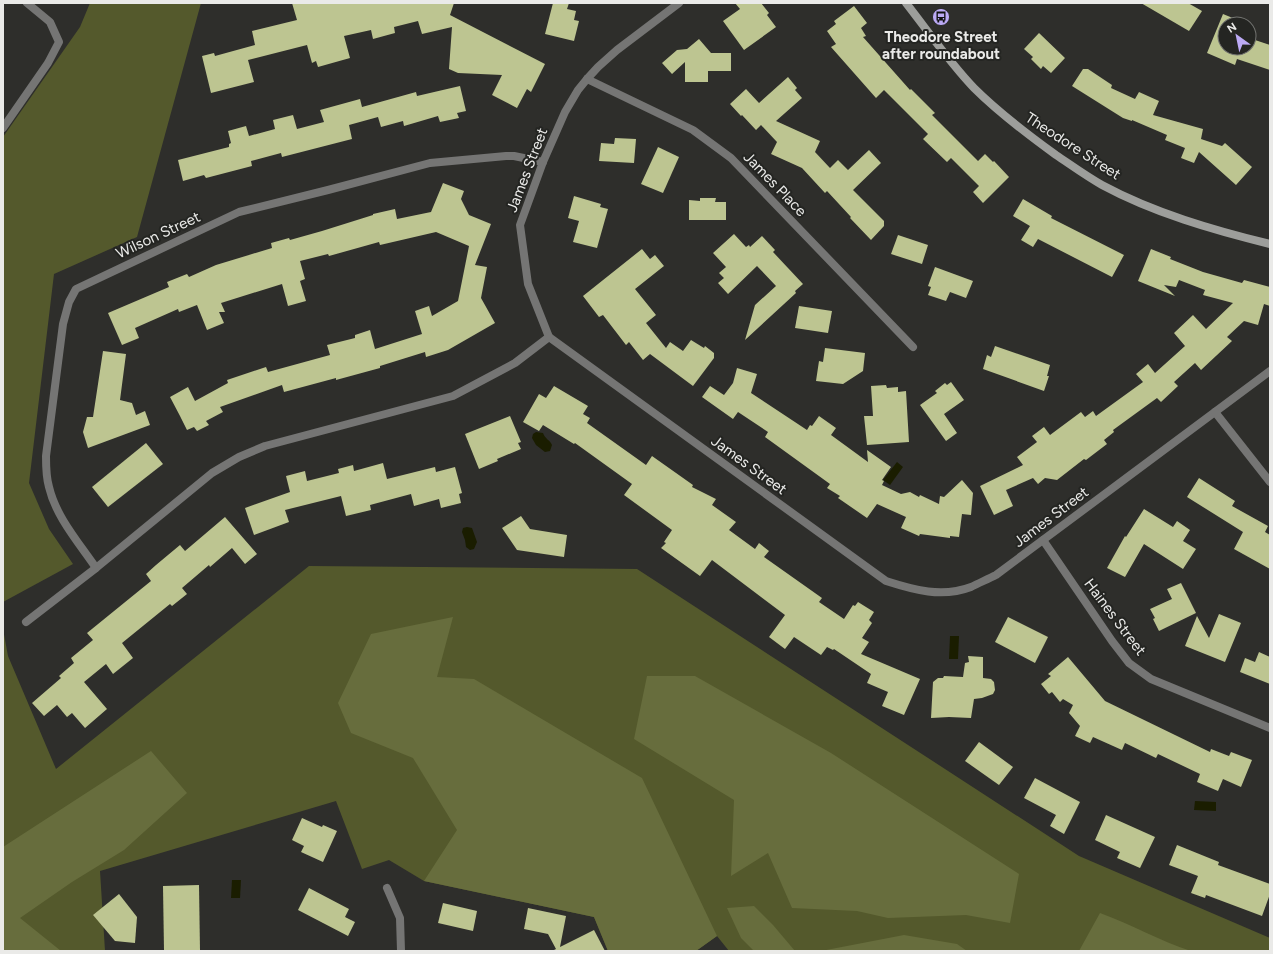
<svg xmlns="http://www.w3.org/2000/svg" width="1273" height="954" viewBox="0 0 1273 954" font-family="Figtree,sans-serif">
	<rect width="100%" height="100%" fill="#2e2e2b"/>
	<g fill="#54592c">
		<polygon points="90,3 201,3 137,237 54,274 29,483 49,529 73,564 3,602 3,137 80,27"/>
		<polygon points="309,566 637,569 1079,856 1270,938 1270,951 729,951 717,936 696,951 608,951 594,917 424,881 389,860 362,869 336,801 100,871 105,951 3,951 3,629 8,656 56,769"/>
	</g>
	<g fill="#676d3d">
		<polygon points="453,617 437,677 474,679 642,778 717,936 696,951 608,951 594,917 424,881 457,830 413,758 351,733 338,703 371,634"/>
		<polygon points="647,676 695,676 831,753 1019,874 1010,923 966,915 888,918 857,911 792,908 768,853 731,876 734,800 634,739"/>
		<polygon points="151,751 187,793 124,850 72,882 20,918 61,951 3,951 3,847"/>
		<polygon points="754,906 773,925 795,951 754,951 741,938 727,908"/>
		<path d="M1100 913C1131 924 1160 941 1191 951H1079Z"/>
		<polygon points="904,935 957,944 967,951 821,951"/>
	</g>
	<g fill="#1a1d00">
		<path d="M536 432 543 433C545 439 550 440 552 445L550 451 545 452 536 445 532 438 533 434Z"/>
		<polygon points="897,462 903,467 890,485 883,480"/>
		<polygon points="467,527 472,528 477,542 474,549 470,550 466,547 465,540 462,532 463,528"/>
		<polygon points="950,636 959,636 958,659 949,659"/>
		<polygon points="1195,801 1216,802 1216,811 1194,810"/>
		<polygon points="232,880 241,880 240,898 231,898"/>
	</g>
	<g fill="#bdc591">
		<polygon points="292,3 454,3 450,15 545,64 531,92 527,89 517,108 492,95 502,75 458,73 449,69 452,27 422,34 418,21 394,27 395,33 373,39 371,30 344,36 350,58 318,67 316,61 312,63 307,45 248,60 254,82 211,93 202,56 214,53 215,56 255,45 252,31 297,20"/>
		<polygon points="553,3 569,3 567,9 576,11 574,20 579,21 574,41 545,34"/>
		<polygon points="735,3 761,3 769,13 767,15 776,27 744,50 723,21 740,9"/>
		<polygon points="1141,3 1188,3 1202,11 1189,31"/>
		<polygon points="854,6 867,23 861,28 866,36 863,37 910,90 911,89 935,113 932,115 978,161 985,154 993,162 994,161 1009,177 983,203 973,192 979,186 951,158 947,162 923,139 928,134 884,90 876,98 831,47 836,44 827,31 836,24 834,21"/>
		<polygon points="1223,14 1240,21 1239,24 1225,24 1225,48 1249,48 1249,38 1270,45 1270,70 1237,59 1235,65 1207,53"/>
		<polygon points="1039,33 1065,58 1051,73 1043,66 1041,69 1031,59 1033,57 1024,49"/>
		<polygon points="699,39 711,53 731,53 731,71 708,71 708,82 685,82 685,62 672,74 662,63 677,50 687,49"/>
		<polygon points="1083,69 1088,69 1112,85 1111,88 1135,99 1139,92 1159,101 1153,115 1203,129 1201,139 1222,146 1225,143 1252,167 1236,185 1199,152 1194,163 1181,158 1185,148 1165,140 1167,135 1132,120 1132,121 1123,118 1072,86"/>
		<polygon points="788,77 797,88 795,90 802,98 776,121 820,141 815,152 830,168 838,160 848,170 869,150 881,163 853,190 884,221 884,226 871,240 850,218 851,217 827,191 825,193 802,168 771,154 777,142 761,125 756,130 742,115 741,116 730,104 746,89 759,103"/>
		<polygon points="460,86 466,111 457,113 459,118 440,122 438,116 404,126 403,121 381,127 378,117 349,125 352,139 282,157 281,153 251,161 252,166 206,178 204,175 183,181 178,160 229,147 229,144 231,143 228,131 246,126 249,136 275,129 273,120 293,115 297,129 324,122 320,110 360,99 362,107 416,92 417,96"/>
		<polygon points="615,138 636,139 634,163 599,161 601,143 614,144"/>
		<polygon points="658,147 679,157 663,193 641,184"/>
		<polygon points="443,183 464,191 461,199 469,215 491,224 475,265 487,267 481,298 495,323 448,350 426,357 425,352 380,366 380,368 336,380 336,378 284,392 282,385 220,407 223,412 206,421 209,425 197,431 194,427 187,430 180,416 181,416 180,416 170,397 188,387 195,401 228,383 227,380 266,367 268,372 330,355 327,345 355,338 355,335 370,330 375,349 422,334 415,311 429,306 432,316 458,301 469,246 436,232 380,245 379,242 329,256 328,254 300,261 305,279 300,281 306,301 288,306 282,284 221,303 225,312 219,312 224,323 207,330 197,305 179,312 178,309 135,328 139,338 122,345 108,313 169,287 167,282 187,274 189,277 216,265 272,248 271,243 289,238 290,240 322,231 373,215 373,214 395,209 397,219 431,212"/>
		<polygon points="574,196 601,204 600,207 608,209 597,248 573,242 579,221 568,218"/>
		<polygon points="700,198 716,198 715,202 726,202 726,220 689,220 689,200 700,201"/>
		<polygon points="1023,199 1052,216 1051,218 1124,255 1112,277 1038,239 1033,247 1021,240 1030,226 1013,216"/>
		<polygon points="734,234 746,247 749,245 750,247 762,236 775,250 773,252 803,284 795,291 796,293 745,340 755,305 776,286 757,266 728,294 718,283 724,278 719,273 726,267 713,253"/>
		<polygon points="898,235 928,245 922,264 891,254"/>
		<polygon points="642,249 650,259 655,255 664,266 635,289 656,315 646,323 666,348 670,342 683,351 691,340 704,348 705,346 714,353 714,358 693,386 650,354 643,360 629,342 626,345 603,315 599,317 583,296"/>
		<polygon points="1151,249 1171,257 1170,259 1203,272 1242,283 1244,280 1270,287 1270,306 1264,304 1258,325 1244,321 1227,337 1232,341 1201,370 1195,363 1174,382 1178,386 1161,402 1157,398 1113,430 1114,432 1104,440 1107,444 1086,460 1084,459 1057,480 1045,478 1038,484 1033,478 1006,490 1013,506 994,515 980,486 1023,465 1017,457 1037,442 1032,436 1044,427 1050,435 1081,412 1085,417 1093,411 1096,416 1143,382 1136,374 1148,364 1155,373 1185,346 1174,333 1193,315 1206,329 1233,303 1203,295 1205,290 1179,280 1176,287 1164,285 1175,296 1138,281"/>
		<polygon points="935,267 973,281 966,298 950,292 946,301 928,295 931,287 928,286"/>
		<polygon points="799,306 832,311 828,333 795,328"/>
		<polygon points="995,346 1050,365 1047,376 1049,376 1044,391 983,369 987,355 991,357"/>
		<polygon points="825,348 865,353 863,371 843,384 816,381 819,361 823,362"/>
		<polygon points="103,351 126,354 120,400 132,403 136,415 145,411 150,425 88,448 83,432 87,417 93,417"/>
		<polygon points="737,368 757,374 751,393 807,430 810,425 812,426 819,416 836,428 831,435 868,462 867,450 891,467 882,480 884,481 882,485 901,494 910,492 919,497 920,495 939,504 940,496 944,497 962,480 973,493 971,515 962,514 959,537 950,536 950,538 920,534 919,536 901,528 906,517 877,504 867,518 838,498 840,496 827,488 830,484 765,437 768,432 738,412 733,419 702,397 710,386 724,395 733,383"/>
		<polygon points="951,382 964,400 944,414 957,433 946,441 920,405 937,393 935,391 945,383 947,385"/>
		<polygon points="886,385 887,388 898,387 898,392 906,391 909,442 867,445 864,416 873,416 871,386"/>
		<polygon points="554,386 588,406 583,414 590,418 587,423 646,465 652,456 693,485 692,487 716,499 712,505 736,522 729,530 755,549 759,543 769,551 764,557 822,598 819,602 844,619 853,605 855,606 858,602 874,612 869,620 872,623 862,638 869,642 861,654 920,679 904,715 882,706 888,692 867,683 871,674 834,649 833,650 827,647 821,655 794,637 785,649 769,637 785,615 712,560 700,576 661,548 666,543 664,542 672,530 624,495 632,484 575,443 574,444 543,425 539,431 523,422 539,394 546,398"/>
		<polygon points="510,416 521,442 518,443 521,449 497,459 498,461 479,469 465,434"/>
		<polygon points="146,443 163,464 108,507 92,487"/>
		<polygon points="383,463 387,479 435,467 436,472 455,467 462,493 459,494 461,503 441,508 439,499 414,506 411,494 370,505 371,510 346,516 341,496 285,510 289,522 254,535 245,508 290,492 286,476 305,471 307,481 339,473 338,469 353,465 354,471"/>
		<polygon points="1199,478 1235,501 1232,506 1268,526 1265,532 1270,535 1270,569 1234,549 1243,532 1187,497"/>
		<polygon points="1144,509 1173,527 1177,521 1190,530 1183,541 1196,549 1183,569 1144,544 1125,577 1107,568 1125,536 1126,537"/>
		<polygon points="521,516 530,529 567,535 564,557 517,550 502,528"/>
		<polygon points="225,517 257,554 245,564 232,548 210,567 209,565 182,588 187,594 172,606 170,604 122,643 133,658 113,674 106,664 84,682 107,709 85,728 72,713 67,717 57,705 44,716 32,703 61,678 59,676 74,663 71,658 93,640 87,633 151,581 146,574 156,565 180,545 185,551"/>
		<polygon points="1181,583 1196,613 1159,631 1153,619 1155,618 1150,609 1172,599 1167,589"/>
		<polygon points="1219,614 1241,623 1225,662 1185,646 1197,616 1209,638"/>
		<polygon points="1008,617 1048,637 1035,663 995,642"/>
		<polygon points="1259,652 1270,657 1270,684 1240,672 1245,658 1255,662"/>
		<polygon points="968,656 983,657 983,678 991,679 994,682 995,690 993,694 982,698 974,699 971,718 949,717 931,718 933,682 938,678 943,678 944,676 963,677 965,663 969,662"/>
		<polygon points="1068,657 1105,701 1210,752 1211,749 1229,756 1231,752 1252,760 1241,787 1223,779 1218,791 1197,782 1200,774 1158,754 1156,758 1125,743 1122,750 1093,737 1090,743 1075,736 1080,726 1069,713 1073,705 1063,699 1060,702 1052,692 1049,694 1041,684 1051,676 1048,674"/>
		<polygon points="979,742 1013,767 999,785 965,761"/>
		<polygon points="1035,778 1080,802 1064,834 1050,826 1056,815 1024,798"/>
		<polygon points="1106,815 1155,837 1140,868 1117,858 1120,852 1095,840"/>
		<polygon points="302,818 322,827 323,825 337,831 323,862 301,852 304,846 292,840"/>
		<polygon points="1177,845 1219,862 1218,865 1270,884 1270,894 1262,916 1206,895 1205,898 1191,893 1198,876 1169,865"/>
		<polygon points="199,885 200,951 164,951 163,886"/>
		<polygon points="309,888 349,909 345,917 355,922 348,936 298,910"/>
		<polygon points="119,894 137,917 135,943 115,941 93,915"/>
		<polygon points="443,903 477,911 473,931 438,923"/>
		<polygon points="528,908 566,916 560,947 594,930 605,951 552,951 556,949 548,934 524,929"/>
	</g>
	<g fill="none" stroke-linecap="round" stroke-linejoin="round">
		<g stroke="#757574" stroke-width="8">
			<path d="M679 3 617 50 598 67 587 79 578 90 565 112 543 162 520 225 528 284 549 337 886 581C914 590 942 598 971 587 979 583 988 579 996 575L1270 371"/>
			<polyline points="587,79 693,130 731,158 913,347"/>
			<polyline points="3,128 48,63 59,42 50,22 27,3"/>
			<polyline points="1215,412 1270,482"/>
			<polyline points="1043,540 1112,641 1129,663 1151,679 1270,728"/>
			<path d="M96 568C79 543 56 517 49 487 46 477 46 466 46 456L63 324 69 302 76 289 239 212 328 190 430 163 506 156H514L543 162"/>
			<polyline points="26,622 96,568 212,473 239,457 265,446 453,396 515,363 549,337"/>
			<polyline points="387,888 400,918 401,951"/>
		</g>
		<path stroke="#9d9e9b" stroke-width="8" d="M906 3C928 31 949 62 974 88 999 113 1027 134 1056 155 1071 165 1086 176 1102 185 1154 213 1213 230 1270 244"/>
	</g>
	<defs>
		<g id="bus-disc" transform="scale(0.9)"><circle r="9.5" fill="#bcaaf5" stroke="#242522"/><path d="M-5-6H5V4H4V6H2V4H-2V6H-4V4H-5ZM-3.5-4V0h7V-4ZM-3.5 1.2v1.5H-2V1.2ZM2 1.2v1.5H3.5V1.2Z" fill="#111"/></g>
	</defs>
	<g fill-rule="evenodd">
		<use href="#bus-disc" x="941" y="17"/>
	</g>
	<g text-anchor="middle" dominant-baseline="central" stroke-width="4" stroke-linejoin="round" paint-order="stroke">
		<g font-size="15" font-weight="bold" fill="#eaeae8" stroke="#242522">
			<text x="941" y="37">Theodore Street<tspan x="941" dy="17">after roundabout</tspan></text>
		</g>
		<g font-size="15" fill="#eaeae8" stroke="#242522">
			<text transform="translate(1073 146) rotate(33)">Theodore Street</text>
			<text transform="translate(527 170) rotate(-69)">James Street</text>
			<text transform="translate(775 184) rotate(46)">James Place</text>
			<text transform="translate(158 235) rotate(-25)">Wilson Street</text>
			<text transform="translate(749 465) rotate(36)">James Street</text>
			<text transform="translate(1051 517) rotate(-37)">James Street</text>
			<text transform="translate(1115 617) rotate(53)">Haines Street</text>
		</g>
	</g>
	<rect width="1273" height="954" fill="none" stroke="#eaeae8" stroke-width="8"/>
	<g transform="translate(1237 36) rotate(327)"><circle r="19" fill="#242522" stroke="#737471"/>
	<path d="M0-3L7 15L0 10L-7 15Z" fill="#bcaaf5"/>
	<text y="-6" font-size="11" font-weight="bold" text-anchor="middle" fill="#eaeae8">N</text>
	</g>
</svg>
